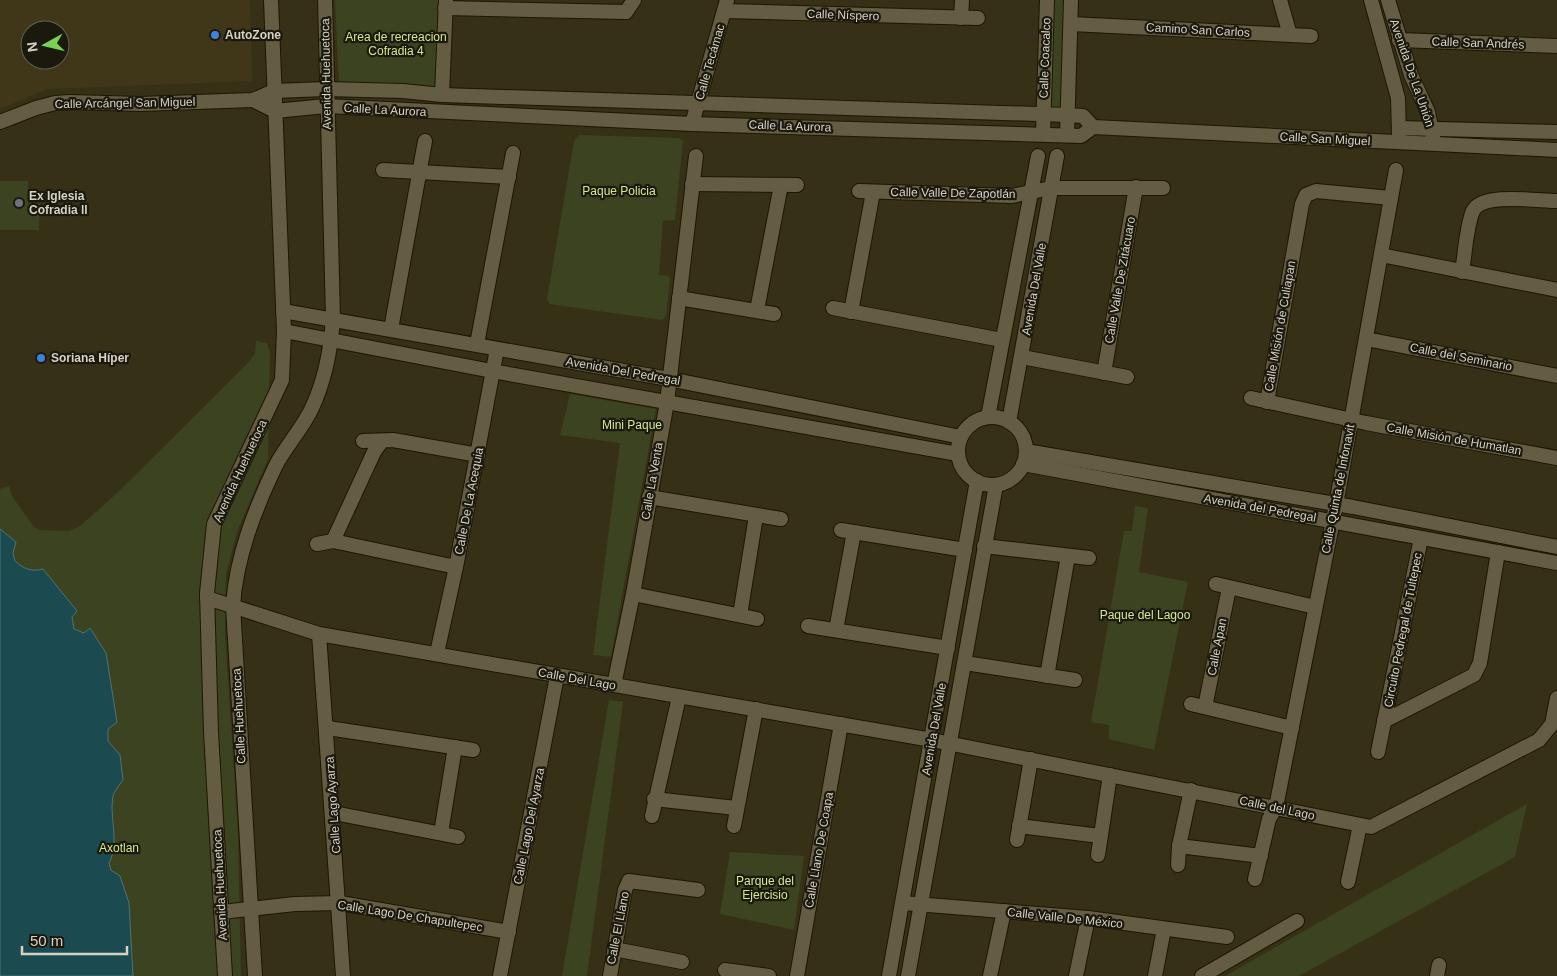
<svg xmlns="http://www.w3.org/2000/svg" width="1557" height="976" viewBox="0 0 1557 976" font-family="Arial,sans-serif">
	<rect width="100%" height="100%" fill="#363017"/>
	<path fill="#3f3717" fill-rule="evenodd" d="M0 0H250L252 81 48 89 0 109ZM30 30H60V60H30Z"/>
	<g fill="#3b4321">
		<polygon points="335,0 441,0 440,89 339,85"/>
		<polygon points="1051,0 1066,0 1061,110 1047,113"/>
		<polygon points="579,135 679,138 683,141 675,220 663,221 659,275 668,276 670,279 666,316 662,320 556,305 550,304 547,299 574,141"/>
		<polygon points="0,181 28,181 28,203 40,203 39,230 0,230"/>
		<polygon points="256,341 267,343 270,352 268,459 237,532 226,574 225,633 238,832 241,976 0,976 0,489 9,486 12,496 34,527 39,530 69,531 79,527 116,494 246,365 255,354"/>
		<polygon points="570,394 656,409 611,657 593,655 620,443 560,435"/>
		<polygon points="1135,506 1148,508 1139,572 1188,582 1154,750 1109,739 1109,725 1091,722 1124,531 1132,531"/>
		<polygon points="609,700 623,702 587,976 562,976"/>
		<polygon points="1527,804 1515,857 1299,976 1225,976"/>
		<polygon points="730,852 804,856 794,930 720,914"/>
	</g>
	<path fill="#1b4b50" stroke="#537372" d="M0 529 16 542 13 553 15 561C24 569 31 572 43 569L77 611 72 617 74 629 84 633 90 628 106 653 117 722 108 729V741L120 755 123 780C120 784 114 792 113 796 109 818 120 843 109 863L111 870 120 876 129 903 133 976H0Z"/>
	<g fill="none" stroke-linecap="round" stroke-linejoin="round">
		<g stroke="#1e1701" stroke-width="16">
			<g id="minor">
				<polyline points="1280,0 1290,35"/>
				<polyline points="1371,0 1398,98 1399,135"/>
				<polyline points="1388,0 1411,75 1428,112 1433,137"/>
				<polyline points="445,8 626,12 634,0"/>
				<polyline points="724,11 978,18"/>
				<polyline points="961,18 962,0"/>
				<polyline points="1071,24 1311,36"/>
				<polyline points="1399,40 1557,46"/>
				<polyline points="692,124 727,0"/>
				<polyline points="1399,128 1557,132"/>
				<polyline points="1043,134 1047,0"/>
				<polyline points="1067,135 1071,0"/>
				<polyline points="383,170 509,177"/>
				<polyline points="692,184 797,185"/>
				<polyline points="859,191 1012,196 1051,188 1163,188"/>
				<polyline points="1381,255 1557,290"/>
				<path d="M1462 272C1465 255 1466 227 1473 211 1482 192 1538 201 1557 201"/>
				<polyline points="679,298 774,314"/>
				<polyline points="833,308 1002,340"/>
				<polyline points="757,310 781,185"/>
				<polyline points="851,312 873,192"/>
				<polyline points="391,329 425,141"/>
				<polyline points="1366,339 1557,376"/>
				<polyline points="477,344 513,153"/>
				<polyline points="1022,357 1127,377"/>
				<polyline points="1104,373 1136,187"/>
				<polyline points="1251,398 1366,423 1557,458"/>
				<polyline points="1267,402 1302,204 1306,195 1316,191 1391,198"/>
				<polyline points="988,417 1038,156"/>
				<polyline points="1009,422 1057,156"/>
				<polyline points="363,441 393,440 478,455"/>
				<polyline points="1026,451 1353,507 1557,547"/>
				<polyline points="1023,464 1557,563"/>
				<polyline points="649,497 781,519"/>
				<polyline points="841,530 965,550"/>
				<polyline points="333,541 374,452 382,441"/>
				<polyline points="317,544 333,541 456,567"/>
				<polyline points="984,546 1089,558"/>
				<polyline points="1216,584 1315,607"/>
				<polyline points="633,594 757,619"/>
				<polyline points="207,598 319,634 932,740 1371,827 1539,740 1552,724 1557,698"/>
				<polyline points="740,615 756,516"/>
				<polyline points="808,626 948,648"/>
				<polyline points="836,630 854,532"/>
				<polyline points="319,634 343,976"/>
				<polyline points="437,653 456,567 497,349"/>
				<polyline points="965,663 1075,680"/>
				<polyline points="1047,676 1068,556"/>
				<polyline points="614,685 633,594 667,402 696,156"/>
				<polyline points="1191,704 1292,728"/>
				<polyline points="1205,707 1229,588"/>
				<polyline points="1384,721 1474,675 1480,663 1498,552"/>
				<polyline points="328,728 473,750"/>
				<polyline points="1378,752 1421,538"/>
				<polyline points="654,799 736,808"/>
				<polyline points="334,813 458,837"/>
				<polyline points="652,816 679,697"/>
				<polyline points="734,826 756,709"/>
				<polyline points="1019,826 1100,836"/>
				<polyline points="441,833 455,747"/>
				<polyline points="1017,840 1031,759"/>
				<polyline points="1179,846 1261,856"/>
				<polyline points="1098,855 1110,775"/>
				<polyline points="1178,865 1179,846 1191,790"/>
				<polyline points="1255,879 1269,819 1276,807 1336,505 1396,170"/>
				<polyline points="1348,882 1360,825"/>
				<polyline points="903,903 1088,918 1227,937"/>
				<polyline points="221,912 295,904 340,903 509,932"/>
				<polyline points="614,949 682,962"/>
				<polyline points="725,970 769,976"/>
				<polyline points="500,976 557,676"/>
				<polyline points="610,976 625,890 629,881 698,890"/>
				<polyline points="797,976 841,724"/>
				<polyline points="990,976 1004,911"/>
				<polyline points="1076,976 1088,918"/>
				<polyline points="1155,976 1164,929"/>
				<polyline points="1202,976 1297,921"/>
				<polyline points="1437,976 1439,965"/>
			</g>
		</g>
		<g stroke="#1e1701" stroke-width="16">
			<g id="tertiary">
				<polyline points="442,95 446,0"/>
				<polyline points="253,100 275,111 326,106 692,124 1081,136 1093,127 1557,150"/>
				<polyline points="0,122 36,108 55,103 70,102 140,104 253,100 274,91 326,89 403,91 442,95 1068,115 1083,116 1093,127"/>
				<polyline points="283,311 669,379 961,437"/>
				<polyline points="284,331 492,371 958,454"/>
				<circle cx="992" cy="451" r="34"/>
				<polyline points="889,976 977,481"/>
				<polyline points="908,976 996,485"/>
			</g>
		</g>
		<g stroke="#1e1701" stroke-width="16">
			<g id="secondary">
				<polyline points="225,976 211,732 207,593 214,524 282,380 284,331 271,0"/>
				<path d="M255 976 233 606C236 557 255 509 276 465 286 446 301 430 311 410 324 383 331 348 333 318L325 0"/>
			</g>
		</g>
		<use href="#minor" stroke="#645d44" stroke-width="14"/>
		<use href="#tertiary" stroke="#645d44" stroke-width="14"/>
		<use href="#secondary" stroke="#645d44" stroke-width="14"/>
	</g>
	<g fill="#3f7fe0" stroke="#1b180d" stroke-width="2">
		<circle cx="215" cy="35" r="5"/>
		<circle cx="41" cy="358" r="5"/>
	</g>
	<circle fill="#6b7280" stroke="#1b180d" stroke-width="2" cx="19" cy="203" r="5"/>
	<g text-anchor="middle" dominant-baseline="central" stroke-width="4.5" stroke-linejoin="round" paint-order="stroke">
		<g font-size="12" fill="#d5d1c3" stroke="#1b180d">
			<text transform="translate(843 15) rotate(2)">Calle Níspero</text>
			<text transform="translate(1198 30) rotate(3)">Camino San Carlos</text>
			<text transform="translate(1478 43) rotate(2)">Calle San Andrés</text>
			<text transform="translate(1045 58) rotate(-88)">Calle Coacalco</text>
			<text transform="translate(710 62) rotate(-74)">Calle Tecámac</text>
			<text transform="translate(1412 73) rotate(71)">Avenida De La Unión</text>
			<text transform="translate(326 74) rotate(-91)">Avenida Huehuetoca</text>
			<text transform="translate(125 103) rotate(-1)">Calle Arcángel San Miguel</text>
			<text transform="translate(385 110) rotate(3)">Calle La Aurora</text>
			<text transform="translate(790 126) rotate(2)">Calle La Aurora</text>
			<text transform="translate(1325 139) rotate(3)">Calle San Miguel</text>
			<text transform="translate(953 193) rotate(1)">Calle Valle De Zapotlán</text>
			<text transform="translate(1120 280) rotate(-80)">Calle Valle De Zitácuaro</text>
			<text transform="translate(1034 289) rotate(-80)">Avenida Del Valle</text>
			<text transform="translate(1280 326) rotate(-80)">Calle Misión de Culiapan</text>
			<text transform="translate(1461 357) rotate(11)">Calle del Seminario</text>
			<text transform="translate(623 371) rotate(10)">Avenida Del Pedregal</text>
			<text transform="translate(1454 439) rotate(10)">Calle Misión de Humatlan</text>
			<text transform="translate(240 471) rotate(-65)">Avenida Huehuetoca</text>
			<text transform="translate(652 481) rotate(-80)">Calle La Venta</text>
			<text transform="translate(1338 489) rotate(-79)">Calle Quinta de Infonavit</text>
			<text transform="translate(469 501) rotate(-79)">Calle De La Acequia</text>
			<text transform="translate(1260 508) rotate(10)">Avenida del Pedregal</text>
			<text transform="translate(1403 630) rotate(-79)">Circuito Pedregal de Tultepec</text>
			<text transform="translate(1217 647) rotate(-79)">Calle Apan</text>
			<text transform="translate(577 679) rotate(10)">Calle Del Lago</text>
			<text transform="translate(239 716) rotate(-93)">Calle Huehuetoca</text>
			<text transform="translate(934 729) rotate(-80)">Avenida Del Valle</text>
			<text transform="translate(333 805) rotate(-94)">Calle Lago Ayarza</text>
			<text transform="translate(1277 808) rotate(12)">Calle del Lago</text>
			<text transform="translate(529 826) rotate(-79)">Calle Lago Del Ayarza</text>
			<text transform="translate(819 850) rotate(-80)">Calle Llano De Coapa</text>
			<text transform="translate(220 885) rotate(-93)">Avenida Huehuetoca</text>
			<text transform="translate(410 916) rotate(9)">Calle Lago De Chapultepec</text>
			<text transform="translate(1065 918) rotate(6)">Calle Valle De México</text>
			<text transform="translate(618 928) rotate(-79)">Calle El Llano</text>
		</g>
		<g font-size="12" font-weight="bold" fill="#d5d1c3" stroke="#1b180d" text-anchor="start">
			<text x="225" y="35">AutoZone</text>
			<text x="29" y="196">Ex Iglesia<tspan x="29" dy="14">Cofradia ll</tspan></text>
			<text x="51" y="358">Soriana Híper</text>
		</g>
		<g font-size="12" fill="#d1e88f" stroke="#1b180d">
			<text x="396" y="37">Area de recreacion<tspan x="396" dy="14">Cofradia 4</tspan></text>
			<text x="619" y="191">Paque Policia</text>
			<text x="632" y="425">Mini Paque</text>
			<text x="1145" y="615">Paque del Lagoo</text>
			<text x="119" y="848">Axotlan</text>
			<text x="765" y="881">Parque del<tspan x="765" dy="14">Ejercisio</tspan></text>
		</g>
	</g>
	<g transform="translate(45 45) rotate(262)"><circle r="24" fill="#1b180d" stroke="#656256"/>
	<path d="M0-4L9 19L0 12L-9 19Z" fill="#7bd156"/>
	<text y="-8" font-size="14" font-weight="bold" text-anchor="middle" fill="#d5d1c3">N</text>
	</g>
	<path d="M22 946v8h105v-8" fill="none" stroke="#d5d1c3" stroke-width="2.5"/>
	<text x="30" y="946" font-size="15" fill="#d5d1c3" stroke="#1b180d" stroke-width="4" paint-order="stroke">50 m</text>
</svg>
